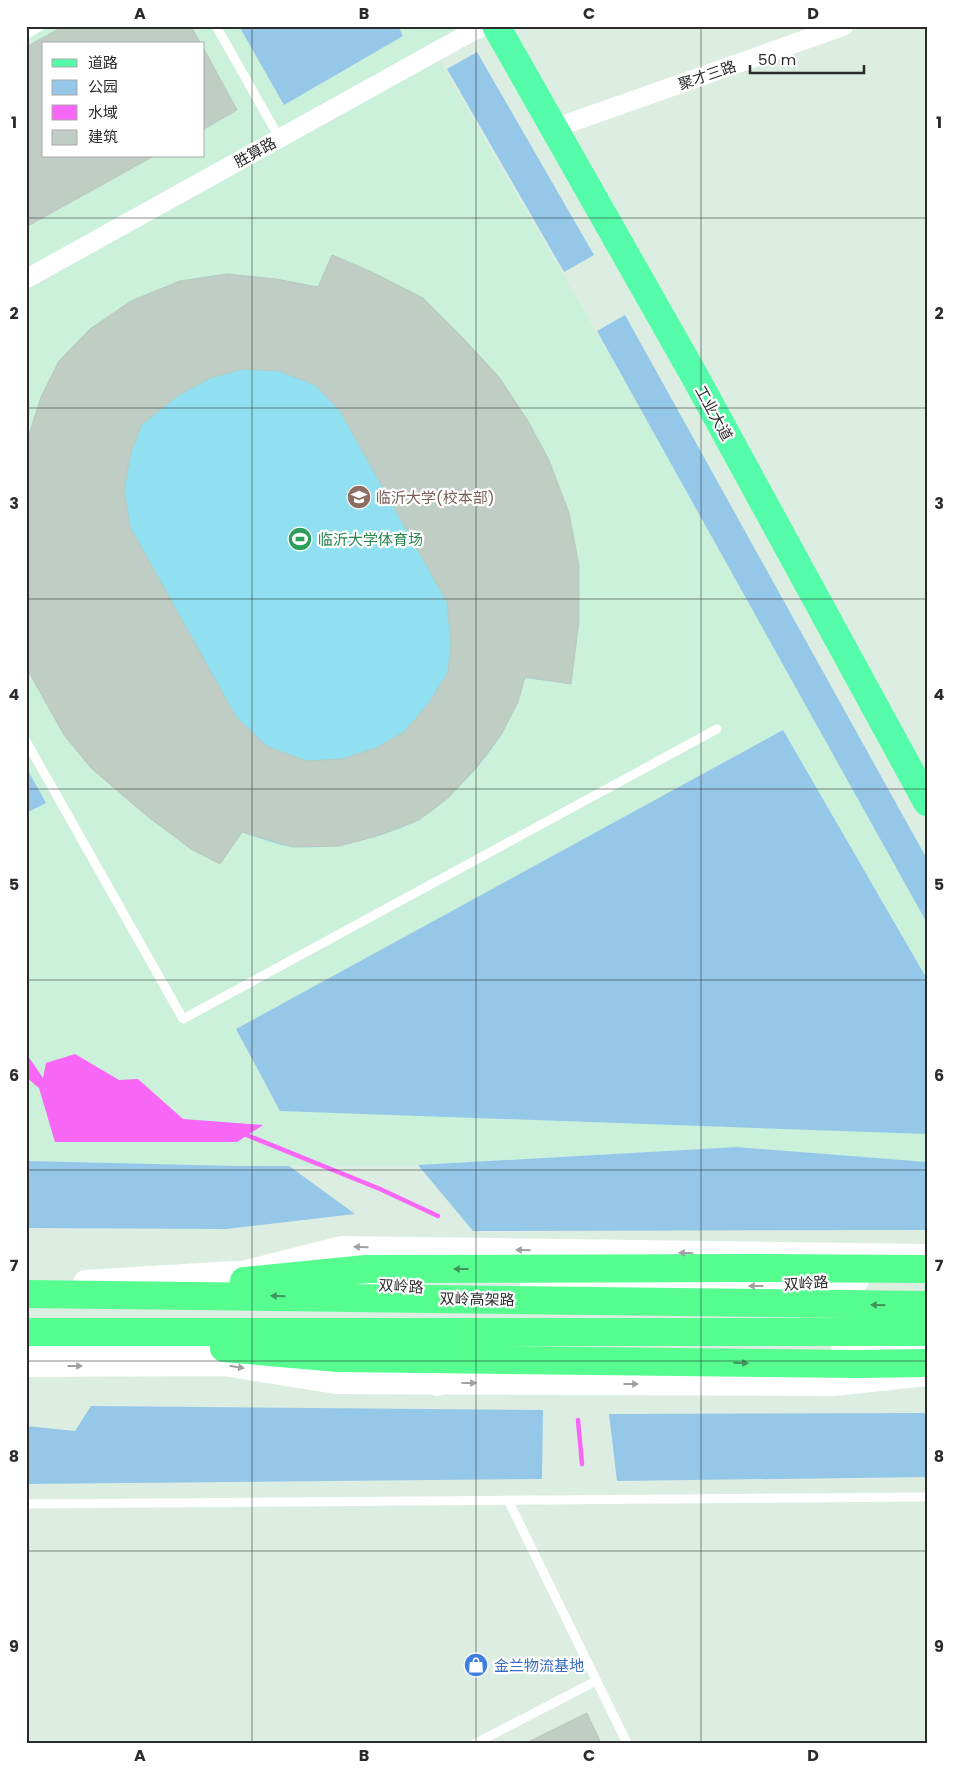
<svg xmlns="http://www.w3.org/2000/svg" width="953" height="1769" viewBox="0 0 953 1769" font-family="Poppins,'Noto Sans SC',sans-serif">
	<rect width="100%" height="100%" fill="#dceee2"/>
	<path fill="#cbf1db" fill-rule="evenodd" d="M26 26H458L464 36 435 53 927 905V1162L737 1147 418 1165 238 1166 26 1161ZM44 44H204V156H44Z"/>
	<g fill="#95c7e9">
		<polygon points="239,26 398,26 403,36 284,105"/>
		<polygon points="477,52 594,255 564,272 447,69"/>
		<polygon points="625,315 927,859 927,923 597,331"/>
		<polygon points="783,730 927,979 927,1134 280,1111 236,1029"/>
		<polygon points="26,767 46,803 26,813"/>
		<polygon points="737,1147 927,1162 927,1230 473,1231 418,1165"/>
		<polygon points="26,1161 238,1166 289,1166 355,1214 226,1229 26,1228"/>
		<polygon points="91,1406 543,1410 542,1479 26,1484 26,1426 75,1431"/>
		<polygon points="927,1413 927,1477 617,1481 609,1414"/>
	</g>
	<path fill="#90e0f1" d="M227 274 276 279 318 287 423 298 461 336 499 377 528 421 579 566V621L571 684 525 678C519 697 512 716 502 733 487 760 445 806 418 820 383 838 333 850 293 847 278 846 257 837 242 832L220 864 191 849 147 816 91 768 64 735 26 667 41 397 59 361 90 329 131 301 180 281Z"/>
	<polygon fill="#f867f6" points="26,1053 43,1078 46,1063 75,1054 119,1080 138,1079 183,1119 263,1125 237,1142 55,1142 39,1088 26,1077"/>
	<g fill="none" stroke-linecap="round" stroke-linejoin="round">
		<g stroke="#f867f6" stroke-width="4.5">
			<polyline points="244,1134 380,1189 438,1216"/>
			<polyline points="578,1420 582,1464"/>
		</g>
	</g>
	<g fill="#bfcdc4" stroke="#b6cabe" fill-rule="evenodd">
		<polygon points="64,26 191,26 201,44 44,44 44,156 154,156 26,227 26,47"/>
		<polygon points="204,49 237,110 204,129"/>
		<path d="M332 255 372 272 423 298 461 336 499 377 528 421 549 460 569 513 579 566V621L571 684 525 677 518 702 501 735 476 768 448 798 419 820 377 836 339 846 292 847 242 832 220 864 191 849 147 816 91 768 64 735 26 667V444L41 397 59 361 90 329 131 301 180 281 227 274 276 279 318 287ZM243 369 279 371 315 385 340 411 447 602 451 643 448 672 429 703 404 732 376 748 342 759 306 761 266 746 236 717 130 527 124 490 131 452 142 424 179 395 210 378Z"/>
		<polygon points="587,1713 601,1743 526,1743"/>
	</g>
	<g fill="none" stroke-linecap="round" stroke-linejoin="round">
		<g stroke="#fff" stroke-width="9">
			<polyline points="216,26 280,139"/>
			<polyline points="26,35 41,26"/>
			<polyline points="26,741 183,1019 717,729"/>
			<polyline points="508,1500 627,1743"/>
			<polyline points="26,1504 927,1497"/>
			<polyline points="476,1743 596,1681"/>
		</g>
		<g stroke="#fff" stroke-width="19">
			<polyline points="569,123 844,26"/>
			<polyline points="26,279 464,36 484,26"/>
		</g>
		<g stroke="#fff" stroke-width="22">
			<polyline points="246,1271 342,1247 927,1255"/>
			<polyline points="26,1366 224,1365 336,1383 834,1385 927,1375"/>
		</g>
		<g stroke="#fff" stroke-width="26">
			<polyline points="321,1281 401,1287"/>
			<polyline points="86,1283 234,1274 267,1277"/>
			<polyline points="533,1287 764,1286 856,1280"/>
			<polyline points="844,1345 927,1349"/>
			<polyline points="26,1347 245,1346"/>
			<polyline points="386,1357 437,1383"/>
		</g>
		<polyline stroke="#54fcaa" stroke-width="28" points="496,26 694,375 927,802"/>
		<g stroke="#56fe90" stroke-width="28">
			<polyline points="244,1281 366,1269 755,1268 927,1269"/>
			<polyline points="26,1294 927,1305"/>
			<polyline points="26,1332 927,1332"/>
			<polyline points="224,1348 338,1358 859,1364 927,1363"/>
		</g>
	</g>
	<defs><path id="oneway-solid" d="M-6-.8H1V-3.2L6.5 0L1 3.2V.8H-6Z" transform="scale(1.25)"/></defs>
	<g fill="#a0a0a0">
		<use href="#oneway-solid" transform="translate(361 1247) rotate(-179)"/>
		<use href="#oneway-solid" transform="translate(523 1250) rotate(-179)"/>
		<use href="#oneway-solid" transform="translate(686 1253) rotate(-179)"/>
		<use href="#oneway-solid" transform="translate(756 1286) rotate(180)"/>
		<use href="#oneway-solid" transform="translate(75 1366)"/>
		<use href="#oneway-solid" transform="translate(237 1367) rotate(9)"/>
		<use href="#oneway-solid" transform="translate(469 1383)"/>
		<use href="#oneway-solid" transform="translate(631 1384)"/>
	</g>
	<g fill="#40945e">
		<use href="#oneway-solid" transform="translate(461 1269) rotate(180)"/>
		<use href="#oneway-solid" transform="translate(278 1296) rotate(-179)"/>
		<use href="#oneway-solid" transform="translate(878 1305) rotate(-179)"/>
		<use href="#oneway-solid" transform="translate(741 1363) rotate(1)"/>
	</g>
	<path fill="none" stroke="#2b2b2b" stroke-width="1" stroke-opacity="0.55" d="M252 26V1743M476 26V1743M701 26V1743M26 218H927M26 408H927M26 599H927M26 789H927M26 980H927M26 1170H927M26 1361H927M26 1551H927"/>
	<defs>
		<g id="university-disc" transform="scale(1.25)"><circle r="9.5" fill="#8d6e63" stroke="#fff"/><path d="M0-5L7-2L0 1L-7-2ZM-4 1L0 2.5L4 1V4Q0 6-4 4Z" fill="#fff"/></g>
		<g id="stadium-disc" transform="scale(1.25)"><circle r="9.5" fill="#2e9e5b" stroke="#fff"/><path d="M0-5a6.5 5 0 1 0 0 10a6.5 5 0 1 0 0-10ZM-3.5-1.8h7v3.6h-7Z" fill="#fff"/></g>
		<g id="shop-disc" transform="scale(1.25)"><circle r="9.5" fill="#3f7fe0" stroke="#fff"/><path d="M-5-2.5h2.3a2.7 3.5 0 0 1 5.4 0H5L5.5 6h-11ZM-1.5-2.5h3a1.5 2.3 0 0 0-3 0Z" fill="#fff"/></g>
	</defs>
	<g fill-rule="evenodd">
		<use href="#university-disc" x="359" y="497"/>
		<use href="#stadium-disc" x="300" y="539"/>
		<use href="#shop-disc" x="476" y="1665"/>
	</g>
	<g text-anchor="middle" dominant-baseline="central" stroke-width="4.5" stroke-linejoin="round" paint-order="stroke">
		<g font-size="15" fill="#2b2b2b" stroke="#fff">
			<text transform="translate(707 75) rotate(-19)">聚才三路</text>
			<text transform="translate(255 152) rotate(-29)">胜算路</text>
			<text transform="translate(714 413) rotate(61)">工业大道</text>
			<text transform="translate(806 1283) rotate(-4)">双岭路</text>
			<text transform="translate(401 1286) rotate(3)">双岭路</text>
			<text transform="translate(477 1299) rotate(1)">双岭高架路</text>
		</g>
		<g font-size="15" fill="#785e54" stroke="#fff" text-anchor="start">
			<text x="376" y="497">临沂大学(校本部)</text>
		</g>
		<g font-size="15" fill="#27864d" stroke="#fff" text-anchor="start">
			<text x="318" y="539">临沂大学体育场</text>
		</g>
		<g font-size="15" fill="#366cbe" stroke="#fff" text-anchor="start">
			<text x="494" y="1665">金兰物流基地</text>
		</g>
	</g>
	<rect width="953" height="1769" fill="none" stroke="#ffffff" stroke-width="55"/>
	<rect x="42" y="42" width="162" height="115" fill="#ffffff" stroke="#aaaaaa"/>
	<rect x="52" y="59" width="25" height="8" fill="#54fcaa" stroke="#aaaaaa"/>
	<text x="88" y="68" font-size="15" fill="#2b2b2b">道路</text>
	<rect x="52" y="80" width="25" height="15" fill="#95c7e9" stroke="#aaaaaa"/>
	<text x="88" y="92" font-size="15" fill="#2b2b2b">公园</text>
	<rect x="52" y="105" width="25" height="15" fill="#f867f6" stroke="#aaaaaa"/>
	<text x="88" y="118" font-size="15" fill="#2b2b2b">水域</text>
	<rect x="52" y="130" width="25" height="15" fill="#bfcdc4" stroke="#aaaaaa"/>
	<text x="88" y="142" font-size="15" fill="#2b2b2b">建筑</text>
	<path d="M750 65v8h114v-8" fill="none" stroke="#2b2b2b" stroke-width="2.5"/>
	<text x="758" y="65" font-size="15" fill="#2b2b2b" stroke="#ffffff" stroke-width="4" paint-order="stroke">50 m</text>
	<rect x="28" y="28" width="898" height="1714" fill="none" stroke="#2b2b2b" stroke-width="2"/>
	<g font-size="16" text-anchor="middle" font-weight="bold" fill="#2b2b2b">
		<text x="140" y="19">A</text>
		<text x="364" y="19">B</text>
		<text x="589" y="19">C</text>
		<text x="813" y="19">D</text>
		<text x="14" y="128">1</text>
		<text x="939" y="128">1</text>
		<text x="14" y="319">2</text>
		<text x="939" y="319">2</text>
		<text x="14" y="509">3</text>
		<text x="939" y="509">3</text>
		<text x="14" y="700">4</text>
		<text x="939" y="700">4</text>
		<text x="14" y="890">5</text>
		<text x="939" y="890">5</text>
		<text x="14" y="1081">6</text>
		<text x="939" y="1081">6</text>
		<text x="14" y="1271">7</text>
		<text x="939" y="1271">7</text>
		<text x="14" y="1462">8</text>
		<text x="939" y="1462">8</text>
		<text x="14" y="1652">9</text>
		<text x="939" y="1652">9</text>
		<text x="140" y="1761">A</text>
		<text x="364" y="1761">B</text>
		<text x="589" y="1761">C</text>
		<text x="813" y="1761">D</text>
	</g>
</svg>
